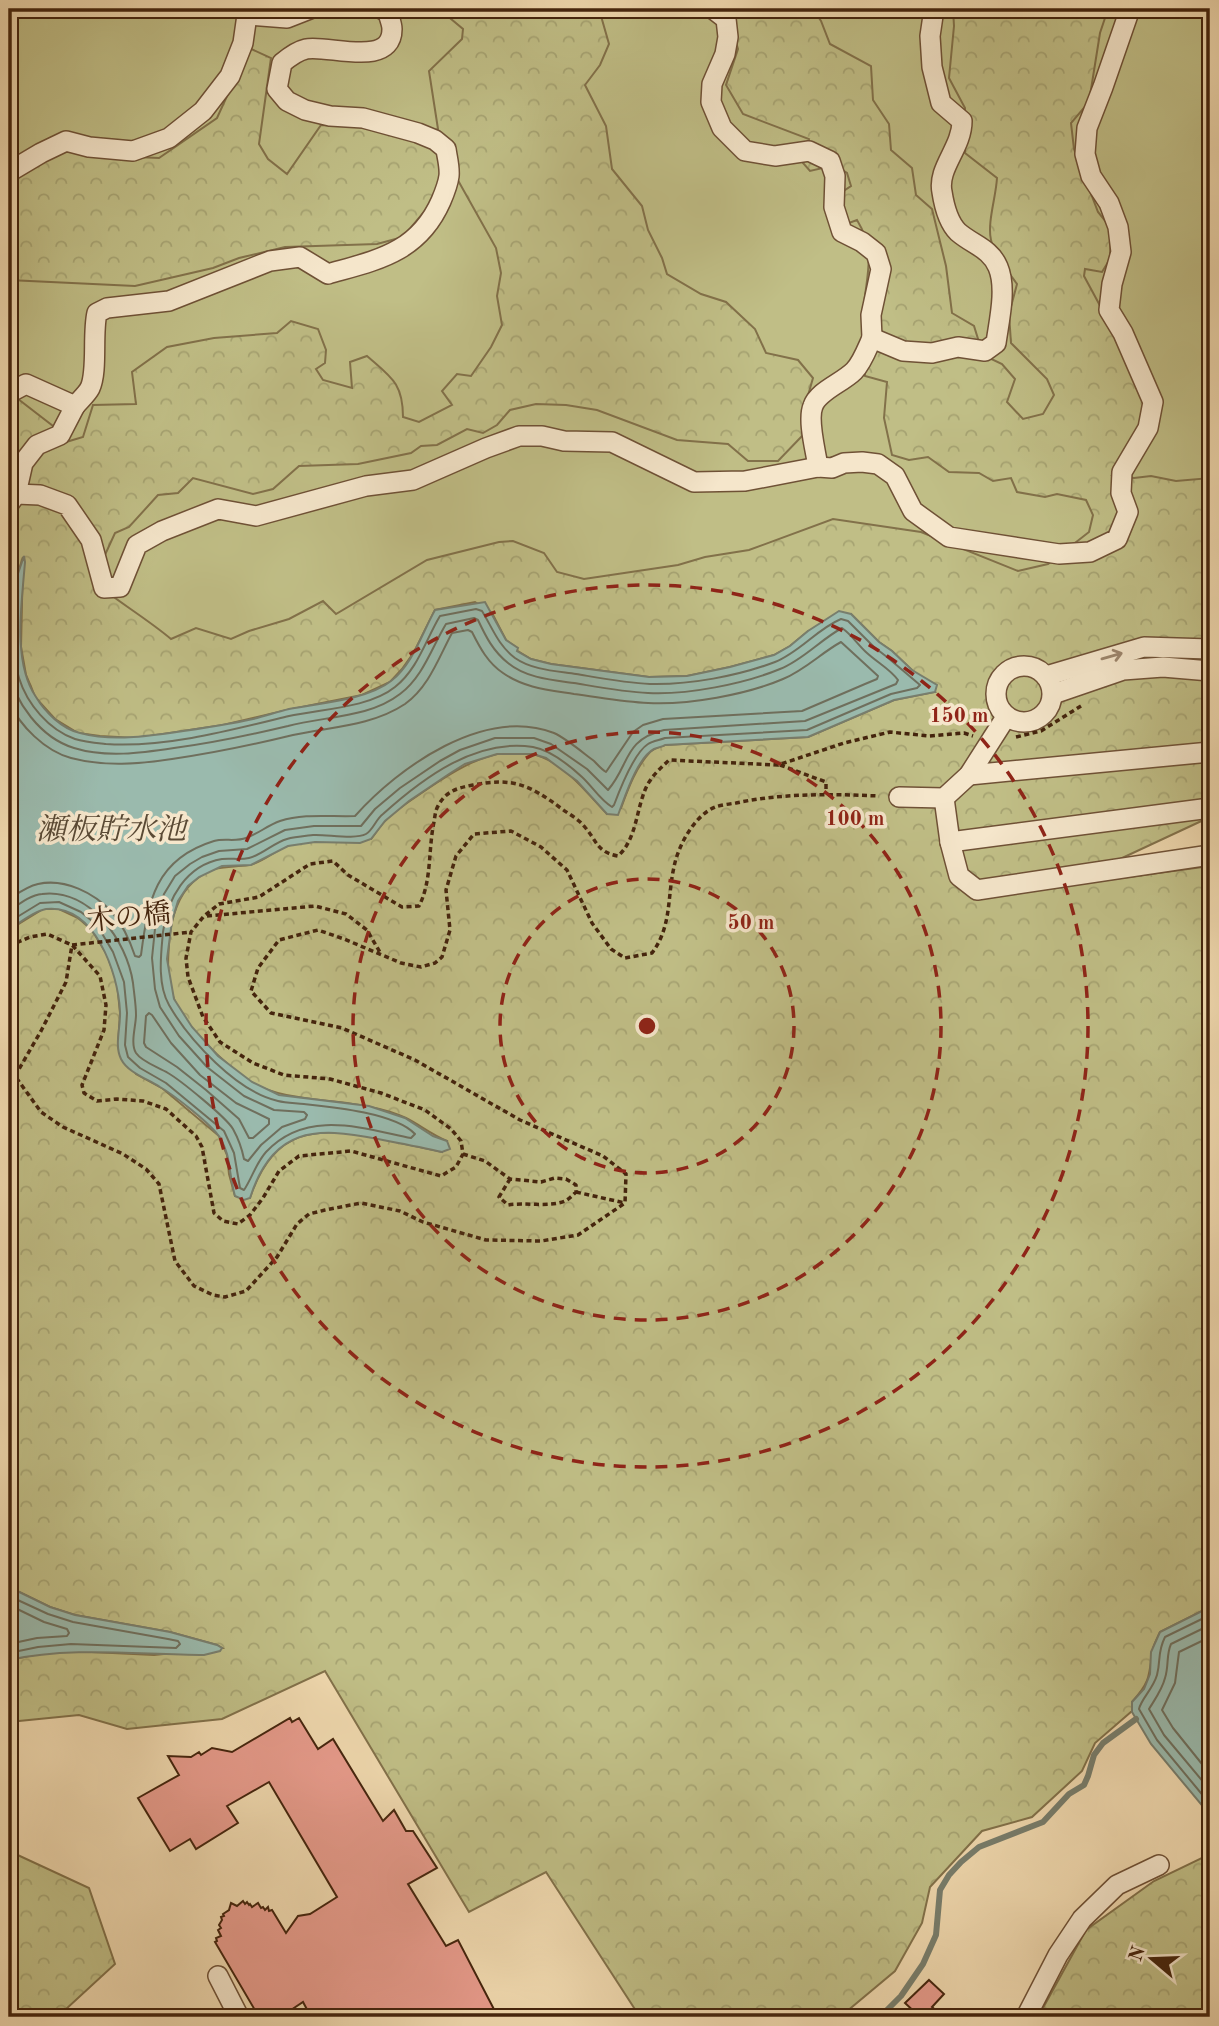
<svg xmlns="http://www.w3.org/2000/svg" width="1219" height="2026" viewBox="0 0 1219 2026" font-family="'Old Standard TT','Noto Serif JP',serif">
	<defs>
		<pattern id="forest-crowns" width="20" height="18" patternUnits="userSpaceOnUse" patternTransform="scale(1.75)"><rect width="20" height="18" fill="#c0be86"/><path d="M2 6a3 3 0 1 1 6 0M12 15a3 3 0 1 1 6 0" fill="none" stroke="#a6a372"/></pattern>
	</defs>
	<rect width="100%" height="100%" fill="#f0d9af"/>
	<filter id="stains"><feTurbulence type="fractalNoise" baseFrequency=".00286" numOctaves="4"/><feColorMatrix values="0 0 0 0 .2 0 0 0 0 .09 0 0 0 0 .02 0 0 0 .5 -.17"/></filter>
	<radialGradient id="worn" r=".72"><stop offset=".6" stop-color="#630" stop-opacity="0"/><stop offset="1" stop-color="#630" stop-opacity=".3"/></radialGradient>
	<polygon fill="#c0be86" stroke="#82714a" stroke-width="2" points="9,9 1210,9 1210,610 808,631 687,676 362,695 9,600"/>
	<g fill="url(#forest-crowns)" stroke="#82714a" stroke-width="2">
		<path d="M439 9H599L609 44 600 65 585 85 606 126 612 169 642 206 648 230 662 258 667 274 701 294 726 302 755 329 766 353 798 360 813 378 807 399 803 435 778 461H748L728 444 677 440 597 410 566 405 536 404 510 410 497 425 483 433 467 429 437 445 421 446 411 453 358 464 299 466 273 489 253 494 193 478 178 493 158 495 129 527 115 533 93 581C118 602 146 618 171 639L196 628 231 639 249 631 289 619 323 601 336 614 427 560 499 542 513 541 544 553 557 572 584 579 678 565 705 557 749 550 833 519 921 532 1018 571 1048 564 1089 532 1093 515 1086 500 1057 494 1045 497 1017 492 1011 478 993 481 979 473 949 472 928 457 909 460 892 455 884 418 887 382 865 376C863 353 862 328 864 305 867 272 876 251 857 220L849 223 839 194 851 186 847 173 826 160 823 168 810 171 803 163 809 139 743 114 726 85 738 49 726 9H813L821 21 830 44 871 66 873 100 889 124 891 150 912 168 916 195 932 209 946 266 952 313 974 326 983 355 1002 364 1015 379 1007 402 1023 419 1043 414 1054 395 1047 379 1011 343 1009 314 1017 284C1008 271 994 255 991 240 987 223 996 197 997 178L965 153V108L949 78 954 26 953 9H1108L1100 33 1089 102 1071 123 1074 149 1098 212 1111 228 1110 259 1102 272 1085 269 1084 276 1111 326 1148 406 1141 425 1112 475 1134 478 1151 476 1176 481 1210 478V817L1105 866 980 897 1210 866V1607L1160 1632C1157 1639 1152 1647 1152 1654 1149 1678 1149 1683 1132 1702V1711L1095 1743 1082 1771 1032 1817 982 1831 930 1887 922 1923 895 1971 840 2017H640L546 1872 469 1912 325 1671 222 1719 127 1729 79 1715 19 1721 9 1727V1660L39 1654 71 1651 154 1655 222 1648 217 1645 170 1632 75 1615 50 1607 9 1587V930L43 909H59L78 918 92 930 107 955 117 983 120 1013 118 1045 136 1074 162 1088 219 1136 227 1155 229 1174 235 1196 250 1198C273 1128 315 1126 378 1138 399 1143 421 1147 442 1152L447 1141C432 1135 420 1125 406 1118 395 1113 381 1109 370 1107 333 1098 283 1102 251 1082 226 1065 182 1025 173 996 166 976 168 954 170 933 173 912 180 891 198 878 217 864 228 868 249 865 262 863 274 851 287 846 306 839 349 840 371 839 376 833 379 827 384 822 395 810 410 801 423 792 456 769 500 740 542 757 567 767 589 795 607 814L621 808C628 789 636 767 650 752 654 748 660 747 665 745L808 737 894 700 935 692 892 651 879 642 851 614 808 631 790 646 774 655 730 667 687 676 649 677 551 664 531 659 516 650 517 648 506 640 492 613 475 602 435 610 414 652 402 669 390 682 362 695 287 710 223 725 136 738 100 736 78 733 55 719 35 697 32 689 26 675 21 647 23 557 9 600V392L53 426 66 442 83 437 93 405 136 404 132 372 167 347 214 338 277 333 291 321 318 329 326 350 325 363 316 369 323 380 352 388 350 362 367 356C391 377 403 383 403 417L419 422 452 405 442 391 457 374 471 376 491 347 502 325 497 296 501 273 496 248 455 175 403 237 377 244 285 247 239 258 213 268 135 286 9 280V184L18 176 61 149 112 156 159 158 217 118 249 48 271 58 259 144 268 159 287 174 321 125 362 126 416 141 438 129 429 71 462 39 463 29Z"/>
		<polygon points="9,1851 89,1888 115,1964 65,2010 55,2017 9,2017"/>
		<polygon points="1210,1854 1210,1897 1205,1900 1210,1968 1210,2017 1038,2017 1086,1930 1154,1881"/>
	</g>
	<g fill="#9abaad" stroke="#787e6d" stroke-width="2">
		<path d="M24 556 25 562C22 602 12 662 36 697 45 712 62 729 80 733 110 741 140 737 170 733 198 729 226 725 253 719 265 716 277 712 289 709 319 703 367 700 391 681 413 664 422 633 435 610L485 602 506 640 518 648 517 651 531 659 551 664 649 677 687 676 730 667 774 655 790 646 808 631 839 611 851 614 879 642 892 651 912 670 937 685 935 692 894 700 808 737 665 745C662 747 658 747 654 749 637 758 625 797 618 815L607 814 577 781 546 758 533 754H497L465 764 449 774 409 801 385 821 371 839 360 843 315 842 288 846 251 865 222 866 199 877 188 886 178 901 172 921 167 959 174 999 192 1027 218 1056 252 1082 279 1095 369 1106 405 1118 433 1136 447 1141 450 1149 442 1152C421 1147 399 1143 378 1139 315 1126 272 1128 250 1198L244 1200 235 1196C231 1183 230 1166 227 1154 225 1148 222 1139 218 1135 208 1122 174 1095 160 1087 148 1079 128 1073 121 1059 114 1045 121 1026 120 1011 118 973 95 904 46 909 34 911 19 923 9 930V600Z"/>
		<path d="M9 1587 50 1607 75 1615 170 1632 217 1645 222 1648 220 1651 204 1655C139 1655 73 1646 9 1660Z"/>
		<polygon points="1210,1607 1210,1815 1151,1744 1132,1712 1132,1702 1144,1689 1150,1674 1151,1652 1160,1632"/>
	</g>
	<g fill="none" stroke-linecap="round" stroke-linejoin="round">
		<g stroke="#6f6f5d" stroke-width="2">
			<path d="M9 596H13L15 599C15 625 11 652 19 678 27 704 49 730 75 739 84 742 96 743 106 744 165 748 232 730 289 716 321 709 369 708 395 687 418 669 426 639 440 616L476 609 482 611C493 629 498 645 515 658 532 670 556 671 576 674 600 678 626 683 650 684 689 685 738 676 775 662 800 652 817 629 841 619L848 621 874 647 887 657 920 685 917 688 891 694 807 730 665 738C660 740 652 741 648 744 634 753 620 789 614 805L612 807C600 800 592 786 582 777 569 765 550 750 533 747 476 738 423 778 383 814 376 819 373 830 366 834 355 840 326 834 313 835 305 836 294 837 287 839 273 843 262 855 249 858 240 860 231 858 222 859 186 865 167 899 163 932 161 954 157 984 169 1005 189 1040 237 1092 278 1101 286 1103 296 1103 304 1104 333 1107 395 1113 415 1134L411 1138C361 1128 306 1109 266 1152 256 1163 252 1178 244 1190L240 1188 234 1153 224 1131 166 1083 140 1068 128 1057 125 1045 127 1013 124 982 113 952 97 925 81 912 59 902 40 903 9 922"/>
			<path d="M9 670C14 702 41 738 74 748 106 758 141 753 174 748 213 743 250 735 288 726 325 716 369 718 400 694 423 677 432 647 446 624L474 618 478 620C486 637 493 651 508 663 526 678 552 680 574 683 598 687 624 692 648 693 687 695 744 684 780 669 803 660 820 640 842 628 852 635 858 645 867 653 878 663 890 669 898 680L896 684 805 721 664 730C623 740 630 765 608 790L587 769 551 744 534 738H495L460 750 440 761 400 788 375 809 361 826H314L285 830 247 849 219 851 202 857 190 864 175 876 164 894 156 919 152 958 155 989 160 1007 179 1036 207 1067 244 1096 274 1110 304 1112 307 1115 305 1119 282 1127 261 1145 248 1161 244 1159C242 1149 238 1138 233 1129 226 1117 180 1080 168 1073 158 1067 142 1062 136 1053 130 1043 136 1026 136 1015 136 1005 134 993 133 983 127 941 90 888 42 894 30 895 18 905 9 911"/>
			<path d="M9 702C20 726 45 751 71 758 105 767 139 764 172 759 214 753 252 745 293 735 330 727 372 726 405 704 429 687 439 657 452 633L468 630 472 632C480 648 488 663 503 673 524 688 549 690 574 694 598 697 623 702 648 703 688 705 746 695 783 679 805 670 821 653 841 642L878 676 877 679 865 684 802 711 663 719 643 725 633 732 606 772C601 769 598 765 594 761 582 752 567 739 554 733 484 706 399 767 355 816 331 817 304 813 280 821 268 825 258 834 246 838 236 842 224 838 214 841 155 859 148 901 141 955L139 957 135 956C130 941 122 924 112 912 94 893 65 878 38 884 28 886 18 893 9 899"/>
			<polygon points="149,1013 152,1015 171,1043 200,1075 236,1103 269,1119 269,1124 253,1138 249,1138 239,1119 206,1090 177,1067 146,1047 144,1043 146,1016"/>
			<polyline points="9,1596 48,1614 73,1622 168,1639 178,1641 180,1644 176,1648 71,1644 38,1647 9,1653"/>
			<polyline points="9,1605 44,1622 67,1629 69,1633 67,1636 37,1638 9,1644"/>
			<path d="M1210 1615 1165 1637C1157 1653 1161 1660 1157 1675 1153 1689 1141 1699 1139 1709L1157 1740 1210 1804"/>
			<path d="M1210 1625 1171 1644C1166 1655 1169 1666 1165 1678 1162 1690 1155 1699 1149 1709L1164 1735 1210 1790"/>
			<polyline points="1210,1637 1179,1652 1175,1683 1162,1710 1173,1728 1210,1774"/>
		</g>
		<polyline stroke="#787e6d" stroke-width="6" points="880,2017 901,1996 923,1964 936,1935 940,1890 949,1875 961,1862 979,1847 1043,1822 1069,1794 1084,1785 1088,1776 1094,1755 1103,1743 1136,1719"/>
	</g>
	<g fill="#e79b8c" stroke="#44240d" stroke-width="2">
		<polygon points="290,1718 292,1722 299,1718 318,1749 333,1739 383,1821 394,1810 406,1831 413,1831 437,1868 408,1884 446,1946 458,1940 498,2017 311,2017 303,2002 282,2016 279,2012 270,2017 259,2017 215,1942 217,1941 216,1938 221,1936 218,1930 221,1928 219,1925 222,1920 221,1917 224,1916 223,1914 229,1910 231,1903 237,1906 243,1901 245,1904 247,1902 249,1905 250,1904 252,1907 258,1903 261,1908 263,1907 265,1910 268,1907 269,1911 272,1910 286,1933 298,1916 310,1914 337,1897 269,1782 227,1806 238,1823 196,1849 190,1839 170,1851 138,1798 179,1775 168,1756 191,1757 199,1752 201,1755 212,1748 232,1752"/>
		<polygon points="929,1980 944,1994 932,2007 943,2017 920,2017 905,2003"/>
	</g>
	<g fill="none" stroke-linecap="round" stroke-linejoin="round">
		<g stroke="#6f5136" stroke-width="22">
			<g id="minor">
				<polyline points="713,9 726,19 728,37 725,54 712,84 711,102 722,128 745,151 775,156 809,151 830,161 835,176 834,207 842,232 862,242 876,253 881,269 871,315 872,338"/>
				<polyline points="247,15 287,18 310,9"/>
				<polyline points="9,172 41,153 66,141 89,147 133,151 169,138 203,111 230,76 243,43 247,15 244,9"/>
				<polyline points="9,393 26,384 75,406 60,435 37,445 23,463 16,494 9,504"/>
				<path d="M75 406C80 400 87 394 90 388 98 371 92 334 97 313L107 308 169 301 270 261 300 257 328 274C377 260 418 253 441 201 444 194 448 184 449 176 450 167 447 157 446 149L435 140 418 133 363 118 330 116 305 110 287 101 277 89 282 63C288 58 297 51 306 49 327 44 392 69 392 29 392 24 389 17 388 13L382 9"/>
				<path d="M818 467C816 452 807 420 813 406 818 391 842 383 854 371 862 363 867 349 872 338L903 351 932 353 958 347 985 351 996 343C999 321 1007 288 998 267 990 248 973 245 958 232 949 223 944 205 942 192 937 168 962 148 962 121L941 103 932 67 930 36 934 9"/>
				<polyline points="16,494 40,495 67,505 91,540 104,588 120,587 137,545 162,531 218,509 256,516 366,486 413,480 486,448 519,436 542,436 564,441 612,442 694,482 745,481 818,467 832,468 844,463 862,462 878,464 895,476 913,511 949,537 1059,554 1090,552 1117,539 1128,512 1121,493 1122,472 1148,428 1153,402 1123,333 1109,310 1112,284 1121,252 1118,227 1109,203 1091,176 1085,154 1087,128 1103,87 1130,9"/>
				<circle cx="1024" cy="694" r="28"/>
				<polyline points="1046,676 1144,647 1210,649"/>
				<polyline points="1053,694 1123,670 1163,667 1210,671"/>
				<polyline points="969,775 1210,752"/>
				<polyline points="899,797 944,798 969,775 1006,717"/>
				<polyline points="944,798 950,842 959,876 977,890 1210,855"/>
				<polyline points="950,842 1210,808"/>
				<polyline points="218,1976 239,2017"/>
				<polyline points="1026,2017 1058,1955 1082,1919 1117,1885 1159,1865"/>
			</g>
		</g>
		<g stroke="#44240d" stroke-width="3.5" stroke-dasharray="5 3.5" stroke-linecap="butt">
			<polyline points="1016,737 1041,731 1081,706"/>
			<polyline points="780,765 826,782 826,794"/>
			<polyline points="207,916 315,906 346,914 367,930 381,954"/>
			<path d="M9 946 30 937 47 934 72 945 100 976 106 1005 104 1030 82 1085 84 1093 97 1101 117 1099 143 1101 166 1109 196 1136 202 1147 214 1213 223 1221 238 1224 250 1215 263 1198 279 1171 299 1156 351 1151 441 1176 456 1167 463 1154 461 1141 451 1129 425 1110 381 1093 330 1079 284 1075 253 1063 220 1042 203 1017 188 977 186 958 191 932 204 916 219 904 259 897 310 864 333 861 348 875 402 907 419 906C432 881 428 850 434 822 435 817 435 811 438 806 446 791 457 788 473 785 513 777 530 785 562 809 569 814 578 819 583 825 597 840 596 852 618 856 636 840 636 812 645 790 650 777 660 769 669 760L778 765 844 743 890 732 929 736 964 733 973 736"/>
			<path d="M9 1075 15 1076 41 1112 63 1127 123 1154 146 1169 159 1184 175 1261 194 1286 213 1295 225 1297 246 1291 277 1257 297 1224 309 1214 325 1210 361 1203 400 1211 423 1222 486 1240 541 1241 578 1235 625 1203 626 1174 603 1156 520 1120 415 1060 342 1028 271 1013 251 991 258 968 279 940 318 930 344 939 401 963 421 967 435 963 442 957 450 930 446 890 456 856 474 834 511 831 541 847 567 870 592 923 611 949 625 958 652 953C672 926 667 898 674 867 678 846 694 816 715 807 721 805 729 804 736 803 783 793 832 794 879 796"/>
			<polyline points="15,1076 41,1031 66,982 72,945 191,932"/>
			<path d="M463 1154 485 1161 510 1179 541 1182 555 1178 566 1179 576 1185V1192C573 1195 570 1198 567 1200 553 1208 524 1202 508 1205L499 1197 510 1179"/>
			<polyline points="576,1192 625,1203"/>
		</g>
		<use href="#minor" stroke="#f5e6cb" stroke-width="19"/>
	</g>
	<defs><path id="oneway-shaft" d="M-6 0H5M1.5-3L5.5 0L1.5 3" fill="none" stroke-width="1.6" stroke-linecap="round" stroke-linejoin="round" transform="scale(1.75)"/></defs>
	<use stroke="#9c856c" href="#oneway-shaft" transform="translate(1112 656) rotate(-16)"/>
	<g fill="none" stroke="#8f2418" stroke-width="3.5" stroke-dasharray="12 9">
		<circle cx="647" cy="1026" r="147"/>
		<circle cx="647" cy="1026" r="294"/>
		<circle cx="647" cy="1026" r="441"/>
	</g>
	<g text-anchor="middle" dominant-baseline="central" stroke-width="7" stroke-linejoin="round" paint-order="stroke">
		<g font-size="28" fill="#44240d" stroke="#f5e6cb">
			<text transform="translate(129 919) rotate(-6)">木の橋</text>
		</g>
		<g font-size="30" font-style="italic" fill="#5a4a35" stroke="#f5e6cb">
			<text x="111" y="831">瀬板貯水池</text>
		</g>
	</g>
	<circle cx="647" cy="1026" r="10" fill="#8f2418" stroke="#f5e6cb" stroke-width="3.5"/>
	<g font-size="21" text-anchor="middle" font-weight="bold" fill="#8f2418" stroke="#f5e6cb" stroke-width="7" stroke-linejoin="round" paint-order="stroke">
		<text x="959" y="722">150 m</text>
		<text x="855" y="825">100 m</text>
		<text x="751" y="929">50 m</text>
	</g>
	<rect width="1219" height="2026" fill="none" stroke="#f0d9af" stroke-width="35"/>
	<rect x="10" y="10" width="1198" height="2005" fill="none" stroke="#44240d" stroke-width="3.5"/>
	<rect x="18" y="18" width="1184" height="1991" fill="none" stroke="#44240d" stroke-width="2"/>
	<g transform="translate(1152 1959) rotate(289)" stroke="#f5e6cb" stroke-width="5" paint-order="stroke">
	<path d="M0-5L12 26L0 18L-12 26Z" fill="#44240d"/>
	<text y="-10" font-size="19" font-weight="bold" text-anchor="middle" fill="#44240d">N</text>
	</g>
	<rect width="100%" height="100%" filter="url(#stains)"/>
	<rect width="100%" height="100%" fill="url(#worn)"/>
</svg>
